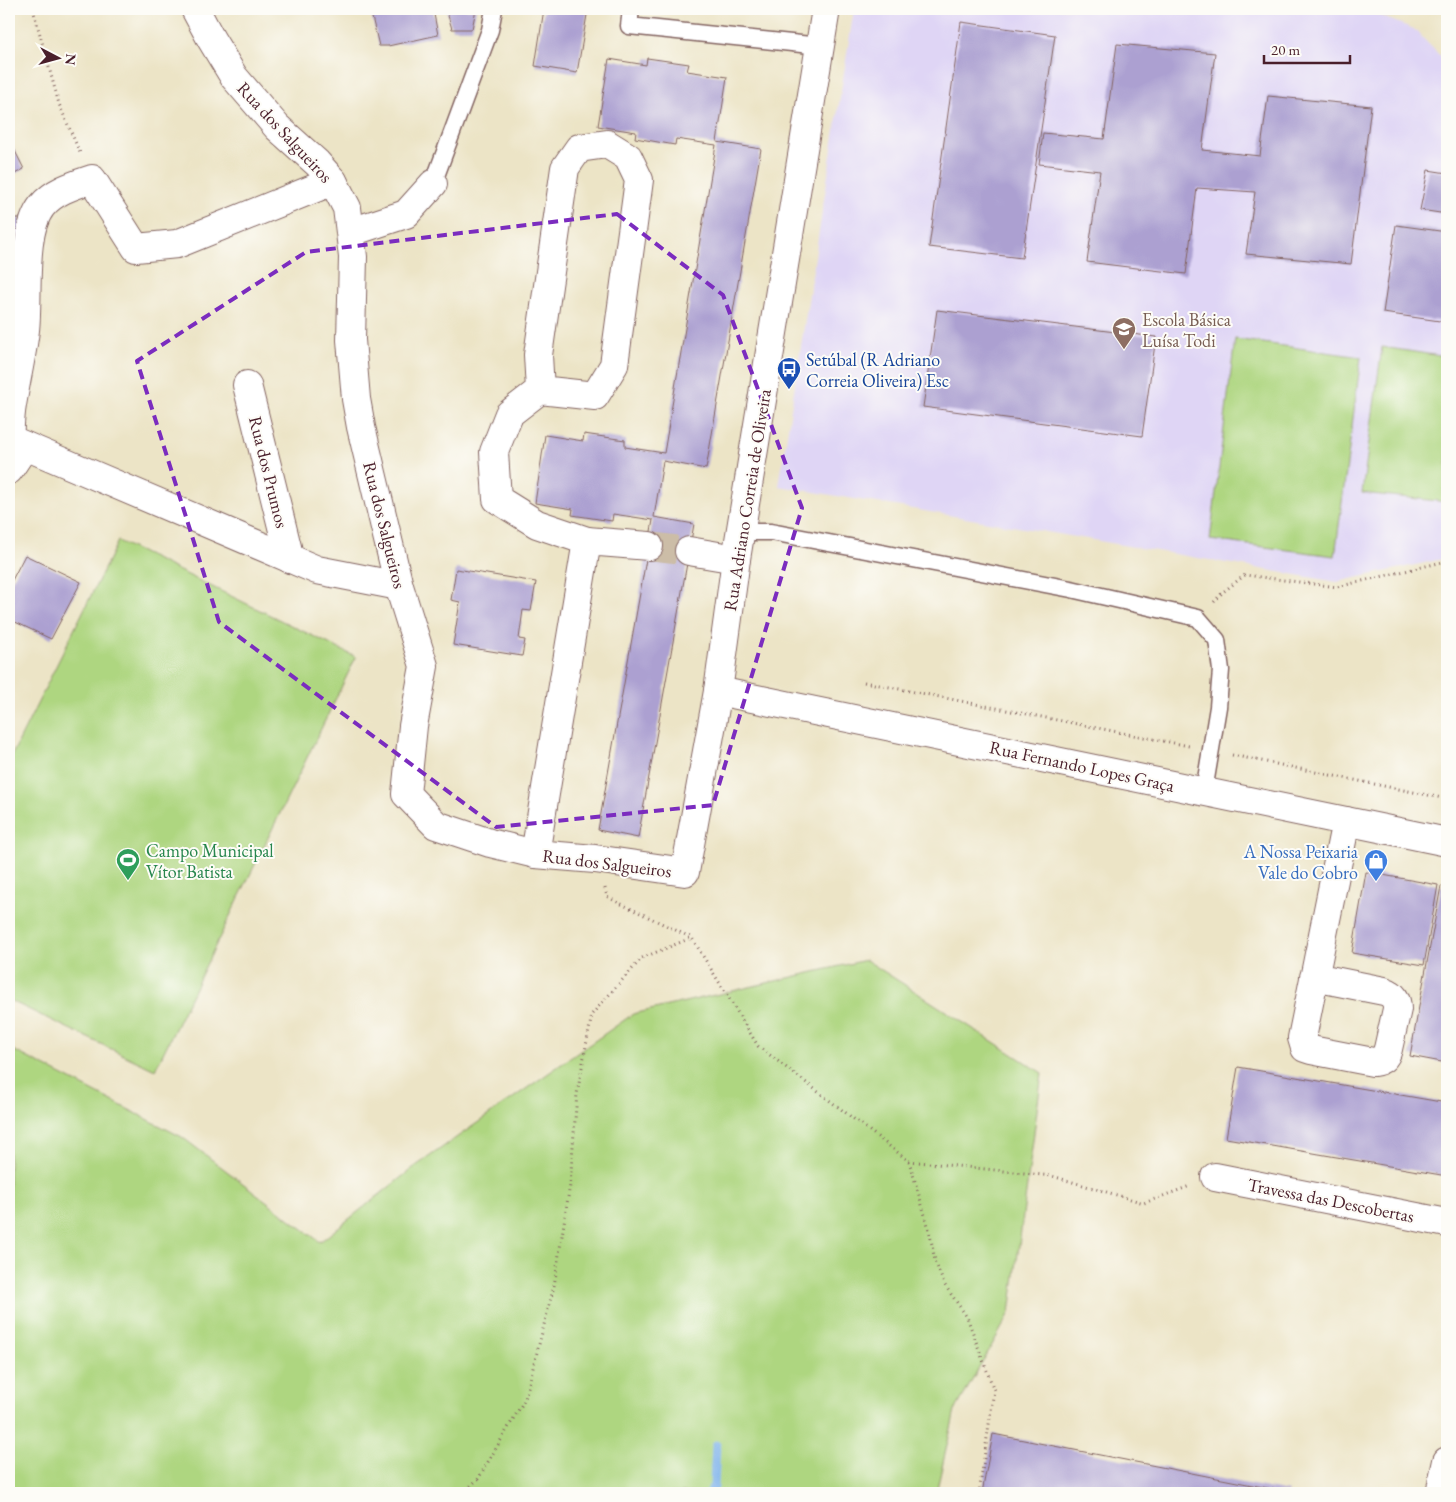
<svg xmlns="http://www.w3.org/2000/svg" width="1456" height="1502" viewBox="0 0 1456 1502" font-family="'EB Garamond',serif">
	<rect width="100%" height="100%" fill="#fdfcf7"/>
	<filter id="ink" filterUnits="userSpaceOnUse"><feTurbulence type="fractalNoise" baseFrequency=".02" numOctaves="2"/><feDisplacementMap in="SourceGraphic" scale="10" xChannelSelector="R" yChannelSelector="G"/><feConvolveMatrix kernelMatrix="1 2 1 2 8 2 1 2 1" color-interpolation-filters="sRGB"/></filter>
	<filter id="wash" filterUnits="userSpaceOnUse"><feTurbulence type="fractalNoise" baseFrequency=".0096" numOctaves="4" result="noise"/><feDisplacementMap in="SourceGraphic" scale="20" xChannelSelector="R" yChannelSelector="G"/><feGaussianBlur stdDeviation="1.12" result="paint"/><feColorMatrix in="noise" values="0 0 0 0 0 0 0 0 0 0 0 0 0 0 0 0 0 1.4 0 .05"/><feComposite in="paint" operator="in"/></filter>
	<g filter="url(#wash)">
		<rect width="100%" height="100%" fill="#ece4c6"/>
		<polygon fill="#dfd5f5" points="854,9 1362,9 1414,29 1447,63 1447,558 1337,582 779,486"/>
		<g fill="#aed680" stroke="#7c7a56">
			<polygon points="1235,339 1361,357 1335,556 1210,540"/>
			<polygon points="1382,347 1447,357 1447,502 1362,493"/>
			<polygon points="118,541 356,657 155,1070 9,1000 9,761"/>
			<polygon points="866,960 1042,1073 1010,1313 955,1411 936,1493 9,1493 9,1048 182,1137 320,1242 413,1168 633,1014"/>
		</g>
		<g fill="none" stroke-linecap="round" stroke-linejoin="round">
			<polyline stroke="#7bb1ea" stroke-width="9" points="709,1493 714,1486 716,1445"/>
		</g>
		<g id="blocks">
			<g fill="#aca0d1">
				<polygon points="370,9 433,9 438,35 388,46 379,46"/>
				<polygon points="446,9 476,9 472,29 452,29"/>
				<polygon points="544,9 588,9 577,73 535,66"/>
				<polygon points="961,22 1055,35 1022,258 929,247"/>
				<polygon points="1117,44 1215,53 1202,150 1260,156 1268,96 1371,106 1351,264 1246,254 1255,192 1197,188 1186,274 1087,262 1100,171 1039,164 1043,133 1104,139"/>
				<polygon points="647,58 689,64 687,71 727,77 717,142 761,149 706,469 663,461 654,517 694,524 638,838 598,830 653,520 613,514 612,521 572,515 573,509 535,503 545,435 583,441 584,434 625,440 625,447 664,453 716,145 676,139 675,145 635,138 636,132 598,126 609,59 646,65"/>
				<polygon points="9,139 24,169 9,177"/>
				<polygon points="1428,170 1447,173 1447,214 1420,210"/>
				<rect x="9" y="218" width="12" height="48"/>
				<polygon points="1396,225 1447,232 1447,322 1383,313"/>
				<polygon points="937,310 1156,337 1142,436 923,407"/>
				<polygon points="25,555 81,582 51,639 9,619 9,586"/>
				<polygon points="456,569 536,582 531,611 523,610 519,639 525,640 522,656 453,645 460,602 451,600"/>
				<polygon points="1366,872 1438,885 1424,965 1352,953"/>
				<polygon points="1441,886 1447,887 1447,1063 1410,1056"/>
				<polygon points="1238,1067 1447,1103 1447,1176 1226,1138"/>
				<polygon points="993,1434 1288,1492 1288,1493 982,1493"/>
			</g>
		</g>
	</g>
	<g filter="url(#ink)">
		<use href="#blocks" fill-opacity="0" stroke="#836461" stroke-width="1"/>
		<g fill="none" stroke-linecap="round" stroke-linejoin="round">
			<polyline stroke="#ccbda7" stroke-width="28" stroke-dasharray="28 14" stroke-linecap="butt" points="649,546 689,551"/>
			<g stroke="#836461" stroke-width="19">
				<g id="service">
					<polyline points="631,9 629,26 820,46"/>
					<polyline points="433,184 490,30 494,9"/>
					<polyline points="741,532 771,532 1071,589 1198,618 1217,640 1221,670 1218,707 1204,791"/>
				</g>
			</g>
			<g stroke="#836461" stroke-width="30">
				<g id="minor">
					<polyline points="195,9 211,39 234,77 277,127 317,163 333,181 347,208 353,257 351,340 356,399 361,427 399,586 424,666 413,726 406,794 436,825 490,843 535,854 595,859 685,872 718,691"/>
					<polyline points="351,232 406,214 433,184"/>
					<polyline points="247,385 290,559"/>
					<polyline points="540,390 538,355 565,168 579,148 607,144 628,157 639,180 614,365 595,396 540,390 509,414 494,452 497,499 537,524 587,541"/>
					<polyline points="9,439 317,570 399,586"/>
					<path d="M9 440C10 428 10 416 12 405 16 380 22 355 25 330 29 296 21 232 42 206 54 191 74 185 92 179L136 248 177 244 333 181"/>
					<polyline points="9,470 25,446"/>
					<polyline points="689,551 736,559"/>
					<polyline points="535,854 587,541 649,546"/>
					<path d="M1314 977 1384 991C1393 994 1397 999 1397 1009L1388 1049C1386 1057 1381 1061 1373 1062L1311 1050 1305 1048 1302 1038 1346 821"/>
					<polyline points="1215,1177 1447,1223"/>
				</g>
			</g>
			<g stroke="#836461" stroke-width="30">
				<g id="tertiary">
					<polyline points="826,9 736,559 718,691 1447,842"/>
					<polyline points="1440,1493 1447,1461"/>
				</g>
			</g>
			<g stroke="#836461" stroke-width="3" stroke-dasharray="1 4" stroke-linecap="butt">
				<polyline points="33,9 59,104 80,153"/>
				<polyline points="1214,602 1223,592 1245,575 1337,587 1447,561"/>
				<polyline points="864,682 1189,746"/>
				<polyline points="1232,755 1447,799"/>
				<polyline points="605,888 607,897 692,938 758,1046 909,1161 1052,1176 1144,1203 1190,1186"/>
				<polyline points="909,1161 929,1229 935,1261 944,1284 967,1317 994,1390 979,1493"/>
				<polyline points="463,1493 478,1479 525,1399 554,1286 570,1185 577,1094 592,1014 642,958 691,938"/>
			</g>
			<use href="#service" stroke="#fff" stroke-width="16"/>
			<use href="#minor" stroke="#fff" stroke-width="28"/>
			<use href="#tertiary" stroke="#fff" stroke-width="28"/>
		</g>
	</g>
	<path fill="none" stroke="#7b2cbf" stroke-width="4" stroke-dasharray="10 6" stroke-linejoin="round" d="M617 214 723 295 802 508 713 805 496 827 219 622 137 361 306 252Z"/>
	<defs>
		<g id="school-pin" transform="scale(1.25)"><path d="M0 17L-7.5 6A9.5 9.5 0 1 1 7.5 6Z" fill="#8d6e63" stroke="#fdfcf7"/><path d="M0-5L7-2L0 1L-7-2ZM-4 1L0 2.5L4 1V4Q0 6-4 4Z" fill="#fff"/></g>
		<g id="bus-pin" transform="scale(1.25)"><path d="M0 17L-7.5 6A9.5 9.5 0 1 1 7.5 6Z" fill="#1a4fb4" stroke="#fdfcf7"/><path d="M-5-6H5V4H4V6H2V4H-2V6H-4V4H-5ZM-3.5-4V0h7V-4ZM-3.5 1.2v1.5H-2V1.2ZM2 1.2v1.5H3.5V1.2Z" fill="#fff"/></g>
		<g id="stadium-pin" transform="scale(1.25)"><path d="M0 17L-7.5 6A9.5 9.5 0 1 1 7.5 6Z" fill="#2e9e5b" stroke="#fdfcf7"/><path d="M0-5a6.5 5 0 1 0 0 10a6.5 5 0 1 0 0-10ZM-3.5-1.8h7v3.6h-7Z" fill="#fff"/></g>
		<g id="shop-pin" transform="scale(1.25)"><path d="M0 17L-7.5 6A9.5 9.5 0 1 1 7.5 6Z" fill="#3f7fe0" stroke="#fdfcf7"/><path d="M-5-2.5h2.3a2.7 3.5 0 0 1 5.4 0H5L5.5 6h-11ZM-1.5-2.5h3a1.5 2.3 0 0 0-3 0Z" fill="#fff"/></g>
	</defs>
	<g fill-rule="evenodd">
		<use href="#school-pin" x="1124" y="329"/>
		<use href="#bus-pin" x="789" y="369"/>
		<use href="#stadium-pin" x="128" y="860"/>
		<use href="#shop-pin" x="1376" y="861"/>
	</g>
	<g text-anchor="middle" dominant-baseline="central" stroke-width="4" stroke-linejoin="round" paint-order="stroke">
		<g font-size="18" fill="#4a1f2b" stroke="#fdfcf7">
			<text transform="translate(285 132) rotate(47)">Rua dos Salgueiros</text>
			<text transform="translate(269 472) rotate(76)">Rua dos Prumos</text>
			<text transform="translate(747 500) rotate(-81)">Rua Adriano Correia de Oliveira</text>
			<text transform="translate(385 525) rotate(76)">Rua dos Salgueiros</text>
			<text transform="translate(1082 766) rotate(12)">Rua Fernando Lopes Graça</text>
			<text transform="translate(607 863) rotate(7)">Rua dos Salgueiros</text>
			<text transform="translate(1331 1200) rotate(11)">Travessa das Descobertas</text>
		</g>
		<g font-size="18" fill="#785e54" stroke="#fdfcf7" text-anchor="start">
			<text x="1142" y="319">Escola Básica<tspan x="1142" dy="21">Luísa Todi</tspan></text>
		</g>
		<g font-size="18" fill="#164399" stroke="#fdfcf7" text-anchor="start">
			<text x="806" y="359">Setúbal (R Adriano<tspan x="806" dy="21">Correia Oliveira) Esc</tspan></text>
		</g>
		<g font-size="18" fill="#27864d" stroke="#fdfcf7" text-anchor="start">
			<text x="146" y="850">Campo Municipal<tspan x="146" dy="21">Vítor Batista</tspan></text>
		</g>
		<g font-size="18" fill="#366cbe" stroke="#fdfcf7" text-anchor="end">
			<text x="1358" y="851">A Nossa Peixaria<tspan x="1358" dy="21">Vale do Cobro</tspan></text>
		</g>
	</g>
	<rect width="1456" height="1502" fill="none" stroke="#fdfcf7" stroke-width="30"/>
	<g transform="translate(58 58) rotate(96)" stroke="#fdfcf7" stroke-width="4" paint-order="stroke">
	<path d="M0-4L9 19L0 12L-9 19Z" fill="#4a1f2b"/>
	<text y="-8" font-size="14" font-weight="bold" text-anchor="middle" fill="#4a1f2b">N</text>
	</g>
	<path d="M1264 55v8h86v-8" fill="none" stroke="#4a1f2b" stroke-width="2.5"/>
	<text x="1271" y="55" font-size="15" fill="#4a1f2b" stroke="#fdfcf7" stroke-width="4" paint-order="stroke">20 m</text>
</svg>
